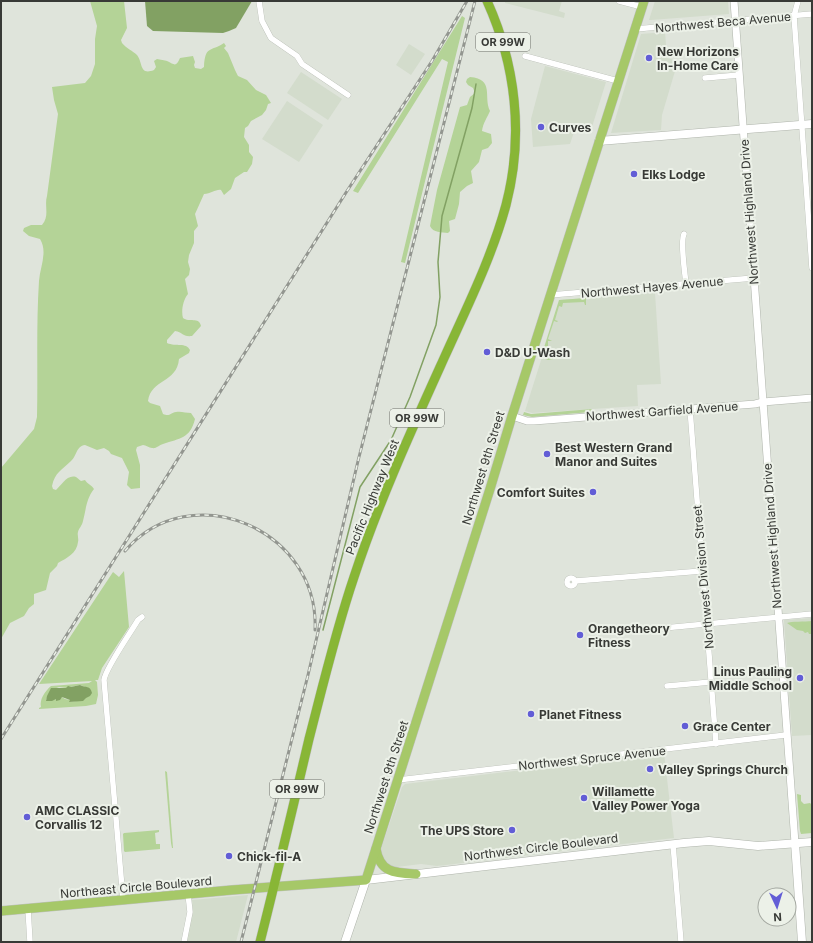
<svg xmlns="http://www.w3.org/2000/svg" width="813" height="943" viewBox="0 0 813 943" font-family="Inter,sans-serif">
	<rect width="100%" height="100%" fill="#dfe4db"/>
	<g fill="#d3dccc">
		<polygon points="505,1 562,1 559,11 565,13 564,18 505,3"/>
		<polygon points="655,1 728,1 729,14 651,20 649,20"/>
		<polygon points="665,32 667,58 678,61 662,115 661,130 611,133 641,34"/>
		<polygon points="409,44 425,54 411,75 396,65"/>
		<polygon points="545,66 606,82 591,130 576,126 570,144 533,147 531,119"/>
		<polygon points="301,72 342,99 328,120 287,93"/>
		<polygon points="287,101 323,125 299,162 262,139"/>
		<polygon points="655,293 661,384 637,385 638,406 532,413 525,411 560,300"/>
		<polygon points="812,618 812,735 792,736 784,620"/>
		<polygon points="664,753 674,838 437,866 421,864 389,868 386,867 380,852 402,787 405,784"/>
		<polygon points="248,895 236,942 186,942 193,912 192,900"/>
	</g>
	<g fill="#b4d397" fill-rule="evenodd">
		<path d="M90 1H124L127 28 121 40 122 43C126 48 133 51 137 55 143 62 139 76 154 70L156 67 154 61 157 59C160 60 165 60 167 61 175 65 176 67 180 58L193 56 195 62 194 65 195 68 201 69 204 67C205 45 211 52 224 43L226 46 224 48 228 53 235 70 238 76 247 80 256 90 266 95 271 103 268 104 266 110 262 115 251 121 248 126 245 128 244 137 249 145V152L253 157 252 164 247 172H244L235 178 231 189 224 195 221 190C216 189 211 194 204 194L195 214 198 226 194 231V243L189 255 188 262 190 269 189 275 185 279 188 294C183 300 181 311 183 318 189 323 199 316 201 326L192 336C182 337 183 332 175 331L167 340V343C176 347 186 342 190 350L189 353 179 359C177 383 151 379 148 401L150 403 160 406 163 414C170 417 170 413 176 412 181 411 186 413 191 413L195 419C190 439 180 438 163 444 159 445 156 449 152 448 149 448 146 445 143 445L137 447 136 450 140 465V488L131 489 127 485 129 472 122 458 111 454 109 451 104 448 97 450 85 445C76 446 77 456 71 461 62 470 55 472 52 486L53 489 56 490C61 486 67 474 76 477 78 478 79 480 81 481L85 480C87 484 92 485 94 489 86 499 86 510 83 521 82 526 79 528 78 532 77 535 79 539 78 542 77 553 67 558 58 563L57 566 50 573 46 590 34 594V604L29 608 24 616 10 623 1 639V468L34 429 37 417C38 372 36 326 39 281 40 267 48 252 40 239L29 236 23 231 24 228 31 225H42C50 216 44 206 47 196L58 114 54 100 52 87 85 83 91 76 95 64V39L97 26Z"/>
		<polygon points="462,16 465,18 405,263 401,262 448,62 442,59 358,193 353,191"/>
		<path d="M470 77C495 79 483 97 490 111 487 118 483 123 482 131L491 134 492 143 488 148 482 150 479 162 471 171 473 183 467 186 460 192 459 204 455 219 449 221 450 231 448 233C442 232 433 233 430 226L437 190 460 107 467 105 470 97 475 93 473 88 468 85 466 82 467 79Z"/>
		<polygon points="586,298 586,305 585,305 584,302 563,303 562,307 559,306 555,320 558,321 557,322 554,321 548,339 552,341 548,341 548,354 549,355 550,358 553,358 553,359 548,360 541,357 559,300"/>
		<polygon points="592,409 590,412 532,417 523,415 524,412 531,414"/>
		<path d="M124 571 129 627 102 668 98 680H95L97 682 98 695 96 704 86 706 39 709V708L41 707C39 700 45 691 51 686L89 683 92 681 39 684 113 572 119 577ZM80 685 88 688 84 700 70 702V700L65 699 62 697 57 699 46 700 51 690 59 687 66 688Z"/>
		<path d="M812 621V634H809L808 632 805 633 803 631 797 630 787 623C791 621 805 622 812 621Z"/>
		<polygon points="165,771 167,772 173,848 172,848 171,843"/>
		<polygon points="797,794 801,795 801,801 804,804 810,803 811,804 812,803 812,833 801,834 800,831"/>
		<polygon points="159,830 159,832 155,833 156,844 160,844 160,849 125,852 124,851 123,834 124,833"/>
	</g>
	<g fill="#82a163">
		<polygon points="145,1 252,1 236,28 229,31 223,33 153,31 147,26"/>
		<path d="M80 685C86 688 90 685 92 693L90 696 86 698 83 701 69 702 70 700 62 697 60 700 56 701V699L52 701H46L47 696 51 688H66L68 686 71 687Z"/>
	</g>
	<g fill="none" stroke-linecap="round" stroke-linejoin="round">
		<polyline stroke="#82a163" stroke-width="1.5" points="323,630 360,487 391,440 410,397 436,325 440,297 438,262 442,216 472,108 476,84"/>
		<g stroke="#afb4ab" stroke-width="6">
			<g id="minor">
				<polyline points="259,1 262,21 271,38 297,56 302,64 348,95"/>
				<polyline points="619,1 642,7"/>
				<polyline points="798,1 794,16 812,268"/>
				<polyline points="635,29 812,14"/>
				<polyline points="525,56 618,81"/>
				<polyline points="705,78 739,75"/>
				<path d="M684 234C680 242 685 273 686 284"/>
				<polyline points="550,295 754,278"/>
				<polyline points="690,409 716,744"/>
				<circle cx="571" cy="582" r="4"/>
				<polyline points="575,581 702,571"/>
				<polyline points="632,631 812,614"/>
				<polyline points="667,686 711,682"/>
				<polyline points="398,780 786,735"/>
				<polyline points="673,844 681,942"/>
				<path d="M123 899 104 680C105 669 131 632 138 620L142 617"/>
				<polyline points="28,909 30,942"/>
				<polyline points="184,942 190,912 188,894"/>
			</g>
		</g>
		<g stroke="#afb4ab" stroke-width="8">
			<g id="tertiary">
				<polyline points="734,1 795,843"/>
				<polyline points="512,416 527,421 534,421 755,404 763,402 812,398"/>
			</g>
		</g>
		<g stroke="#afb4ab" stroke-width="9">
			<g id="secondary">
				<polyline points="599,141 812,124"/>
				<polyline points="795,843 802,942"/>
				<polyline points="345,942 366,880 684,843 709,841 758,846 812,842"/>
			</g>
		</g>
		<g stroke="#bfc0bf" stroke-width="10">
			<g id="primary">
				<path d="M376 849C380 873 395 873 416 874"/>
				<polyline points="1,911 232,890 366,880 490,489 512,416 644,1"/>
			</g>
		</g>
		<g stroke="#bfc0bf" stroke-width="10">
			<path id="trunk" d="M260 942C277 875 293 807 309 739 323 685 336 630 354 577 379 501 412 429 445 356 467 307 492 257 506 205 524 136 516 65 487 1"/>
		</g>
		<use href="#minor" stroke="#fff" stroke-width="5.5"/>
		<use href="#tertiary" stroke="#fff" stroke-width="7"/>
		<use href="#secondary" stroke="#fff" stroke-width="8"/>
		<use href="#primary" stroke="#a6c868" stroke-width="9"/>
		<use href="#trunk" stroke="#88b636" stroke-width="9"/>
		<g stroke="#939690" stroke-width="3">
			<g id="rail">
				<path d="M125 551C191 474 320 530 315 630"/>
				<polyline points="1,739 347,191 432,61 467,1"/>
				<polyline points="241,942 308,675 358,461 475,1"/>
			</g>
		</g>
		<use href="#rail" stroke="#ecf1e8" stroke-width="1.5" stroke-dasharray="4.5" stroke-linecap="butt"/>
	</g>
	<g fill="#625dd6" stroke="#ecf1e8" stroke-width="1.5">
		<circle cx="649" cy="58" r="4"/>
		<circle cx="541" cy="127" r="4"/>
		<circle cx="634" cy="174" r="4"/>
		<circle cx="487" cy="352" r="4"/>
		<circle cx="547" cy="454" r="4"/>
		<circle cx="593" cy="492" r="4"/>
		<circle cx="580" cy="635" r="4"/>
		<circle cx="800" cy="678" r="4"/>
		<circle cx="531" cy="714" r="4"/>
		<circle cx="685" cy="726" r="4"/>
		<circle cx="650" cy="769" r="4"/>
		<circle cx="584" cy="798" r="4"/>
		<circle cx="27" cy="817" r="4"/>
		<circle cx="512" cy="830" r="4"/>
		<circle cx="229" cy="856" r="4"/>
	</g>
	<g text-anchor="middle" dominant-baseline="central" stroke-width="4" stroke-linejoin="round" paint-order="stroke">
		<g fill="#ecf1e8" stroke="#6e716b" stroke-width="1">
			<rect x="476" y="33" width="54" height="18" rx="3"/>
			<rect x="390" y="409" width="54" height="18" rx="3"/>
			<rect x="270" y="780" width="54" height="18" rx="3"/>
		</g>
		<g font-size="11" font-weight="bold" fill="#383a36">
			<text x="503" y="42">OR 99W</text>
			<text x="417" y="418">OR 99W</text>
			<text x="297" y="789">OR 99W</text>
		</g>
		<g font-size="12" fill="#383a36" stroke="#ecf1e8">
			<text transform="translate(723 22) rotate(-5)">Northwest Beca Avenue</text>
			<text transform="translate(749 212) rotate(-94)">Northwest Highland Drive</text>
			<text transform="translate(652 287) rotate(-5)">Northwest Hayes Avenue</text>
			<text transform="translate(662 411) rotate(-4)">Northwest Garfield Avenue</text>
			<text transform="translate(483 468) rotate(-73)">Northwest 9th Street</text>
			<text transform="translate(372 497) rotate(-68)">Pacific Highway West</text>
			<text transform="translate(772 536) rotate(-94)">Northwest Highland Drive</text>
			<text transform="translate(703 577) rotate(-95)">Northwest Division Street</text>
			<text transform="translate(592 758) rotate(-6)">Northwest Spruce Avenue</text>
			<text transform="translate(386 777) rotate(-72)">Northwest 9th Street</text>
			<text transform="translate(541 847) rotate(-7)">Northwest Circle Boulevard</text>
			<text transform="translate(136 887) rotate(-5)">Northeast Circle Boulevard</text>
		</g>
		<g font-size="12" font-weight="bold" fill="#383a36" stroke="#ecf1e8" text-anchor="start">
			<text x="657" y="51">New Horizons<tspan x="657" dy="14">In-Home Care</tspan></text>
			<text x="549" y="127">Curves</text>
			<text x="642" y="174">Elks Lodge</text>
			<text x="495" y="352">D&amp;D U-Wash</text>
			<text x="555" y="447">Best Western Grand<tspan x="555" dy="14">Manor and Suites</tspan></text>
			<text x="585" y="492" text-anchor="end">Comfort Suites</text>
			<text x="588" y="628">Orangetheory<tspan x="588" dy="14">Fitness</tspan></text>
			<text x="792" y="671" text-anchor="end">Linus Pauling<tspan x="792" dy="14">Middle School</tspan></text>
			<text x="539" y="714">Planet Fitness</text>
			<text x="693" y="726">Grace Center</text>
			<text x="658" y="769">Valley Springs Church</text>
			<text x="592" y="791">Willamette<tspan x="592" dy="14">Valley Power Yoga</tspan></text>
			<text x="35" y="810">AMC CLASSIC<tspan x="35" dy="14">Corvallis 12</tspan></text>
			<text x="504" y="830" text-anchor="end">The UPS Store</text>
			<text x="237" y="856">Chick-fil-A</text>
		</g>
	</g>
	<rect width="813" height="943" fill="none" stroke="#383a36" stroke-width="4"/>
	<g transform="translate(777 907) rotate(176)"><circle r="19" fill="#ecf1e8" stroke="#a4a8a1"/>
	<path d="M0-3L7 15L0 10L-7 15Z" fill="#625dd6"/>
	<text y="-6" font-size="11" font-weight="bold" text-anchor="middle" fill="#383a36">N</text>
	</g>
</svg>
